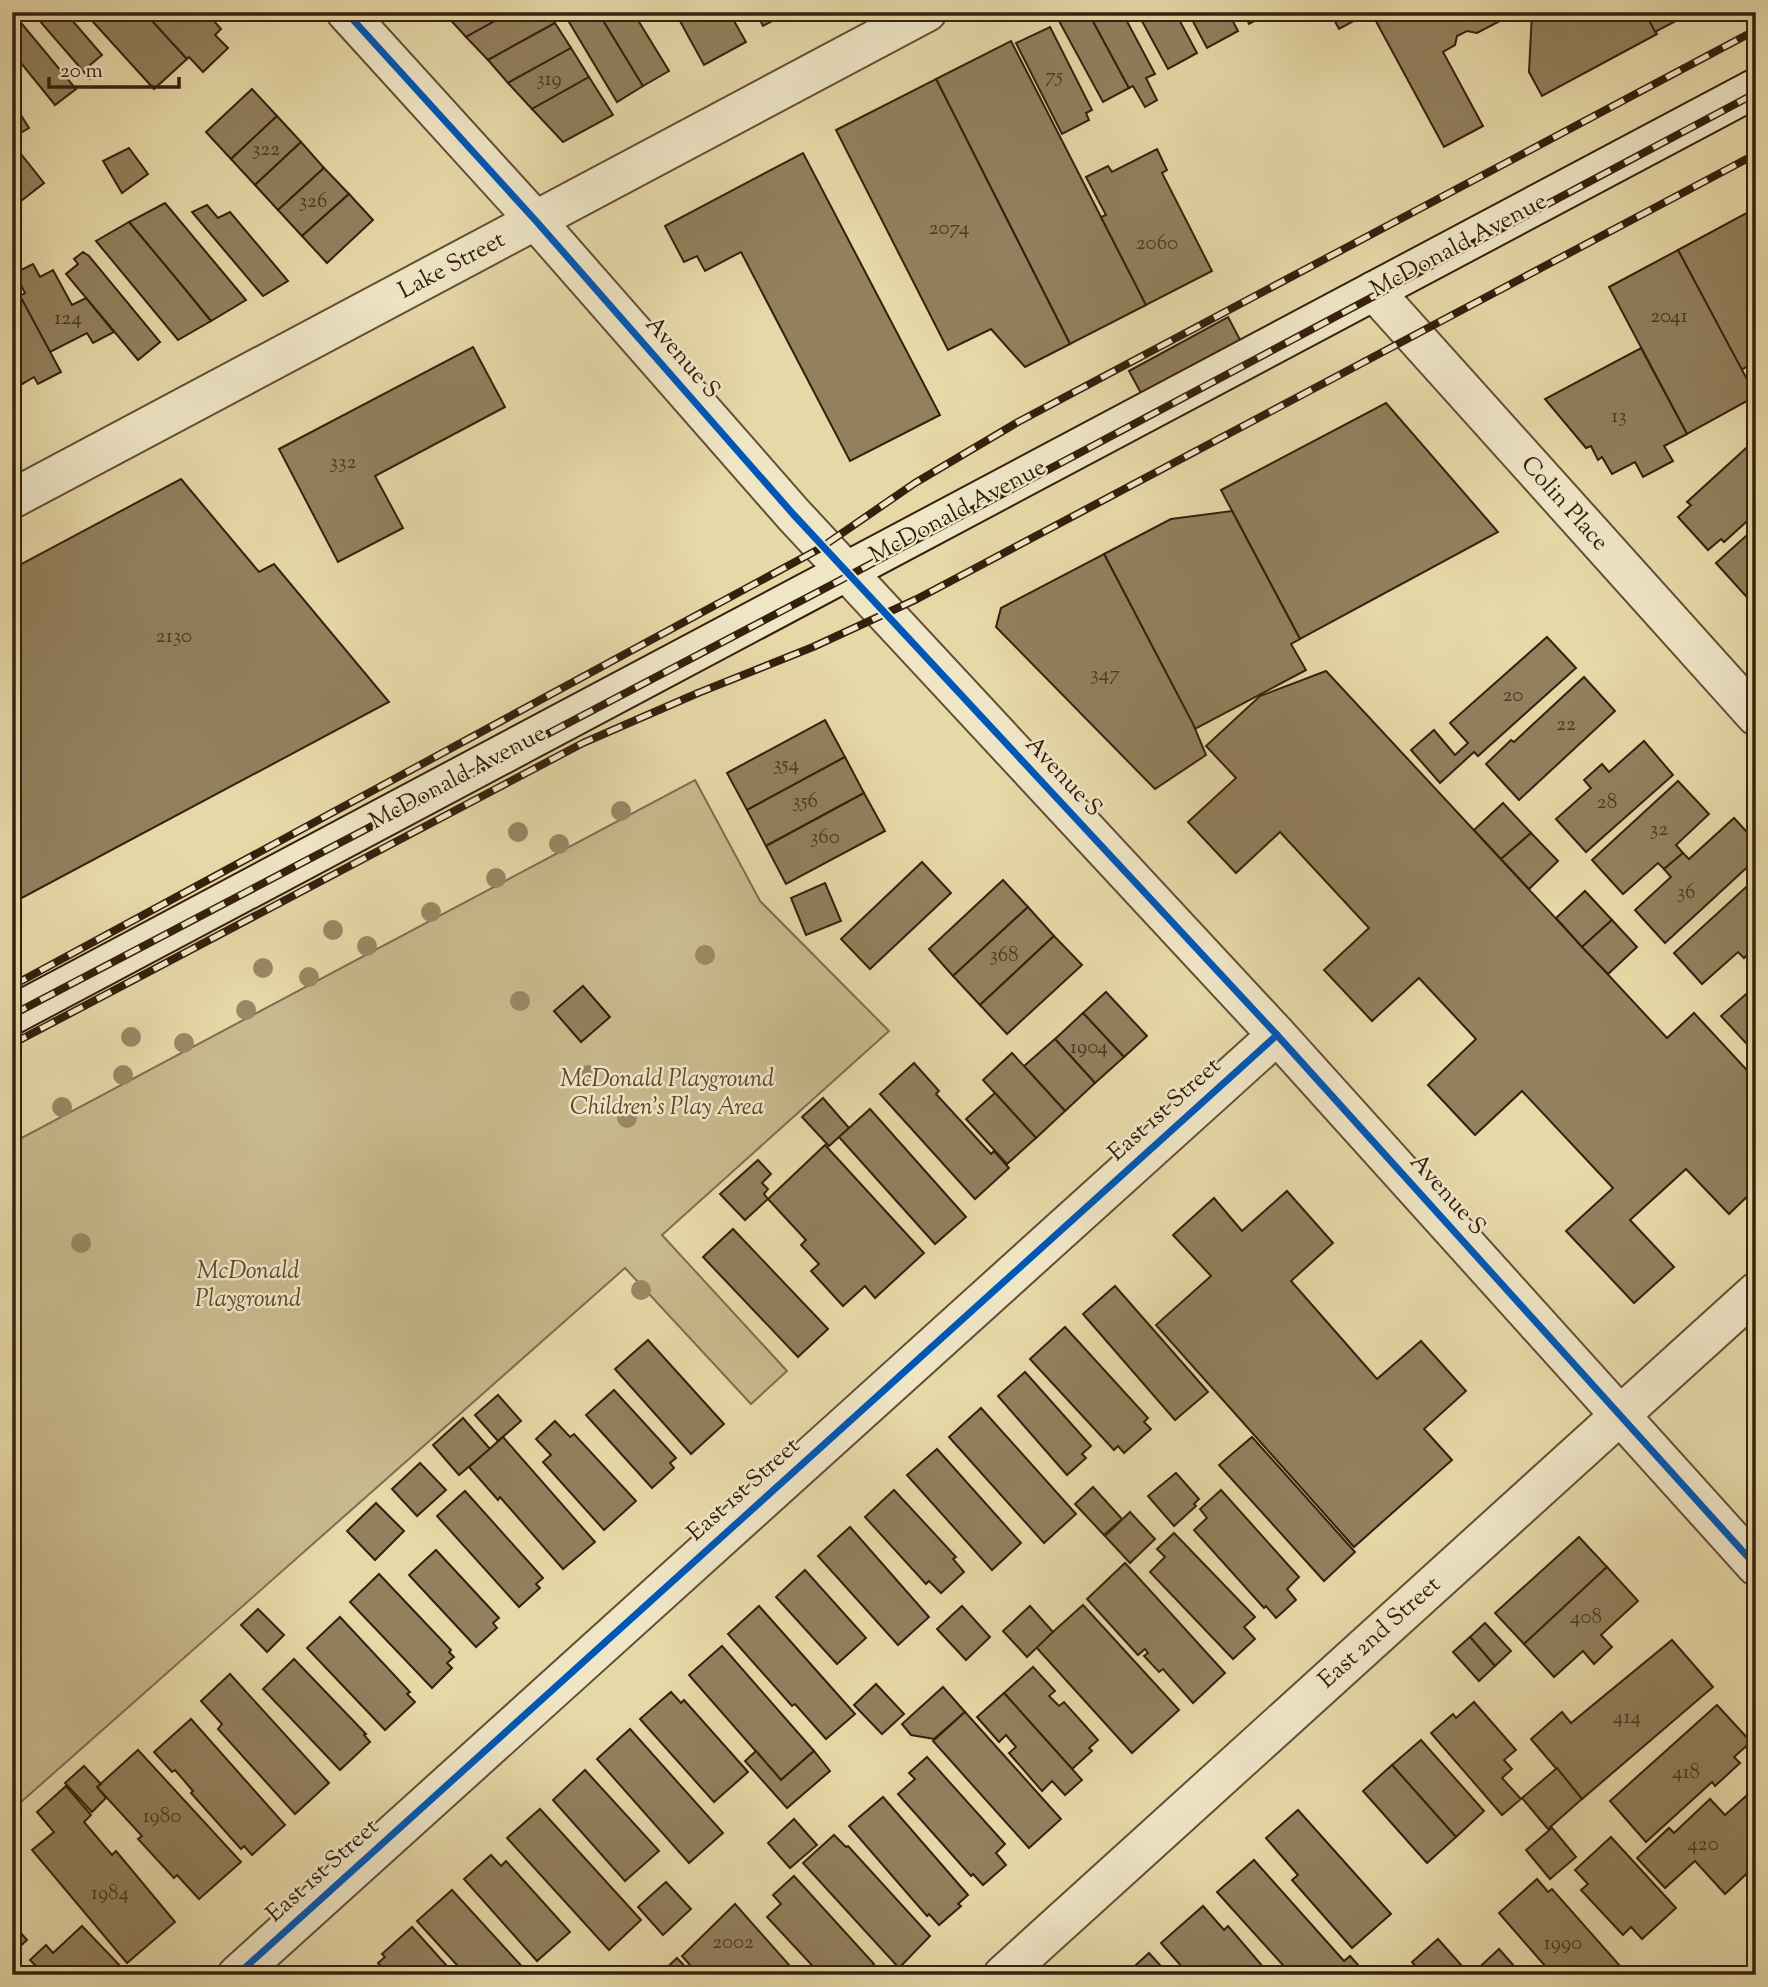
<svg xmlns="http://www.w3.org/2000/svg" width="1768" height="1987" viewBox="0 0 1768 1987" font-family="'Sorts Mill Goudy',serif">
	<rect width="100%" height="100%" fill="#e7d8a8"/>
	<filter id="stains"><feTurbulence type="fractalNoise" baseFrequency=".00286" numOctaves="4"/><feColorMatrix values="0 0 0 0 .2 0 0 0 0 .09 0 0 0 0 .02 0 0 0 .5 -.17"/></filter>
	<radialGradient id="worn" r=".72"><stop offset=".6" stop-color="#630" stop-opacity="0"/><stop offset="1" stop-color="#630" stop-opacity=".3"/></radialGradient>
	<polygon fill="#c9b98e" stroke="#7f6c4e" stroke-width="2" points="695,780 760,901 889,1031 662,1235 787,1371 751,1404 625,1268 12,1810 12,1143"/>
	<g fill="#92805e" stroke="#35200d" stroke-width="2">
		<polygon points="12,12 76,89 55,105 12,52"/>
		<polygon points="32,12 65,12 102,55 90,65 96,73 90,79"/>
		<polygon points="84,12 144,12 187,59 154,89"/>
		<polygon points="144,12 206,12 221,29 215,35 228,48 203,72 189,57 187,59"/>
		<polygon points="451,12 511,12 466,37 446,15"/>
		<polygon points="511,12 548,12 555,23 488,60 466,37"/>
		<polygon points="563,12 598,12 643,86 617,102"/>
		<polygon points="598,12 633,12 669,71 643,86"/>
		<polygon points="675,12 729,12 746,42 704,65"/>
		<polygon points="756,12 789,12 763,26"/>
		<polygon points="1075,12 1088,12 1129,88 1103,102 1059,21"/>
		<polygon points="1088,12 1122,12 1155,74 1146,78 1157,100 1145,107 1133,86 1129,88"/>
		<polygon points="1137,12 1175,12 1197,53 1168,69"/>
		<polygon points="1188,12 1228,12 1238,31 1207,48"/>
		<polygon points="1243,12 1271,12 1249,24"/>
		<polygon points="1330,12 1370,12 1339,29"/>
		<polygon points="1371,12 1517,12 1477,33 1467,31 1457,36 1455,45 1443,52 1483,126 1444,147"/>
		<polygon points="1532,12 1645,12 1657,34 1542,96 1529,72"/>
		<polygon points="1645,12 1690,12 1691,13 1655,32"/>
		<polygon points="555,23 571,48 508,83 488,60"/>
		<polygon points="1050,27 1092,110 1086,113 1089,120 1062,134 1016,43"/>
		<polygon points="1011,41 1146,305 1070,344 936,79"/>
		<polygon points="571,48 589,77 532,109 508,83"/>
		<polygon points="589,77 613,115 563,142 532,109"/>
		<polygon points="936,79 1070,344 1025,367 991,329 948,350 836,130"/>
		<polygon points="252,89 277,116 231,159 206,132"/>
		<polygon points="12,101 29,128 12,138"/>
		<polygon points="277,116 301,142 255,185 231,159"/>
		<polygon points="301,142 324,168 278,210 255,185"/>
		<polygon points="129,148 148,174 122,193 103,161"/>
		<polygon points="17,149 44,183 12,208 12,153"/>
		<polygon points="1157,149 1167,170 1162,173 1212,271 1146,305 1101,217 1106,215 1086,177 1108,166 1112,172"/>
		<polygon points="803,153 940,415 850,461 741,252 705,271 697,256 684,262 665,226"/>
		<polygon points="324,168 349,194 302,236 278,210"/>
		<polygon points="349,194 373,220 327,263 302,236"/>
		<polygon points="165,203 246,300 211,321 129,222"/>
		<polygon points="207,205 218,218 230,212 288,281 263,296 192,212"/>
		<polygon points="1752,210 1756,217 1756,362 1741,370 1678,250"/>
		<polygon points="129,222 180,283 211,321 178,340 96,241"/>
		<polygon points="1678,250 1756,396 1687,434 1609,287"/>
		<polygon points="83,252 89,256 160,342 138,360 66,274 78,264 74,259"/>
		<polygon points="33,264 40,277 53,270 72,305 86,298 114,332 93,343 87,333 50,352 20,296 25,293 15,273"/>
		<polygon points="20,296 61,372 38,384 34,377 22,384 12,365 12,298 13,300"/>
		<polygon points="1228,317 1248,355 1149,408 1129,371"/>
		<polygon points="473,347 505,407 375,476 403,528 338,562 279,449"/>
		<polygon points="1641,348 1687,434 1664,446 1673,461 1643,477 1635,462 1612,474 1602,457 1598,460 1591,446 1586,448 1545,399"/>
		<polygon points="12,365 22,384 12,389"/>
		<polygon points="1386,403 1498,532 1300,639 1221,490"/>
		<polygon points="1756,439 1756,513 1724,542 1721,539 1708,550 1678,517 1691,505 1687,502"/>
		<polygon points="181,479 259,572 274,564 389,702 18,900 12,893 12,569"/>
		<polygon points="1232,511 1300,639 1291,644 1306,670 1195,729 1104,554 1171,519"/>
		<polygon points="1756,527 1756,600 1752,603 1716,563"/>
		<polygon points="1104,554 1193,724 1206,755 1155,789 996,627 1001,608"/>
		<polygon points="1547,637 1576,668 1478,756 1474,752 1440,783 1411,750 1434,730 1455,755 1468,743 1450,723"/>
		<polygon points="1326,671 1667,1038 1694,1013 1756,1080 1756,1188 1729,1214 1686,1169 1630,1220 1674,1267 1634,1303 1566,1231 1613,1188 1522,1091 1475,1135 1428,1085 1476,1039 1419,978 1372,1021 1324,970 1369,928 1280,832 1236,873 1188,822 1236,778 1206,746 1260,696"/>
		<polygon points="1584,677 1615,711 1519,800 1486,764 1511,740 1514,742"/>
		<polygon points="825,720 845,757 747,810 727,773"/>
		<polygon points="1644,741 1673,775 1586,852 1556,819 1591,788 1584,780 1602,764 1609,772"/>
		<polygon points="845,757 864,793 766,846 747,810"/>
		<polygon points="1678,781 1709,814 1676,845 1683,853 1664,869 1658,863 1623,894 1592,860"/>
		<polygon points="864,793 885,831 786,884 766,846"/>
		<polygon points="1503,803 1531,833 1501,859 1474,830"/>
		<polygon points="1734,818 1756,842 1756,859 1665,943 1635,910 1671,877 1664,869 1683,853 1689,859"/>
		<polygon points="1531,833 1558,861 1529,889 1501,859"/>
		<polygon points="922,862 951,893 870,969 841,939"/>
		<polygon points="1756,878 1756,947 1744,958 1738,952 1702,984 1674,953"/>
		<polygon points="1003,880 1028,907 953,976 929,949"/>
		<polygon points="825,883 841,921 806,935 791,898"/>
		<polygon points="1585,891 1612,920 1582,947 1556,918"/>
		<polygon points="1028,907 1054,936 980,1005 953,976"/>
		<polygon points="1612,920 1637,947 1608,974 1582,947"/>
		<polygon points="1054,936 1082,965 1007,1034 980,1005"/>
		<polygon points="583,986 610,1017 581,1042 554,1011"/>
		<polygon points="1753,988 1756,991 1756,1054 1721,1016"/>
		<polygon points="1106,992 1147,1036 1124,1057 1083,1013"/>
		<polygon points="1083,1013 1124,1057 1095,1083 1055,1039"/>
		<polygon points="1055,1039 1095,1083 1065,1111 1024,1066"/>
		<polygon points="1012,1053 1065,1111 1036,1138 983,1080"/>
		<polygon points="914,1063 939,1091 936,1094 991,1154 994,1151 1009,1168 975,1199 880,1094"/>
		<polygon points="995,1093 1036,1138 1007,1164 966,1119"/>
		<polygon points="823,1098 849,1128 829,1146 802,1117"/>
		<polygon points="870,1109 966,1217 935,1244 839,1137"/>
		<polygon points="825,1145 924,1253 875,1298 865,1286 843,1306 811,1271 819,1264 801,1245 806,1240 768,1199"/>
		<polygon points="758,1160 771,1174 762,1183 768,1189 764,1194 768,1199 745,1220 720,1194"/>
		<polygon points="1287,1191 1333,1243 1291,1281 1377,1379 1421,1341 1466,1391 1424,1429 1452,1460 1354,1547 1156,1325 1211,1276 1173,1235 1214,1198 1242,1231"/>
		<polygon points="733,1229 828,1329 798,1357 703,1257"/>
		<polygon points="1115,1286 1208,1392 1175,1420 1083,1314"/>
		<polygon points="1065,1327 1148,1418 1144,1422 1151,1429 1124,1453 1118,1446 1114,1450 1030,1359"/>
		<polygon points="648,1340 724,1424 691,1454 615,1369"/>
		<polygon points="1025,1372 1091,1446 1082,1454 1086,1458 1067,1475 998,1396"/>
		<polygon points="614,1390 676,1458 670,1463 674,1468 652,1488 586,1415"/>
		<polygon points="498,1395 521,1421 498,1441 475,1415"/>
		<polygon points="981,1408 1076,1514 1044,1543 949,1437"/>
		<polygon points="463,1418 490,1449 459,1475 433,1445"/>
		<polygon points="555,1421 570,1437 574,1434 636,1501 604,1530 543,1462 551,1455 536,1439"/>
		<polygon points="503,1437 595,1542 563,1569 500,1497 498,1500 469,1467"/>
		<polygon points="1252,1437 1355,1552 1324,1581 1219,1465"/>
		<polygon points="937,1449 1021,1543 992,1570 907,1475"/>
		<polygon points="420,1463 446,1490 417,1516 392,1489"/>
		<polygon points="1176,1473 1199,1499 1194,1504 1196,1506 1174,1526 1148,1496"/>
		<polygon points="1093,1487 1122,1519 1104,1535 1075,1504"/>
		<polygon points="894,1490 956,1557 953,1559 964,1572 941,1593 929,1581 926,1584 865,1517"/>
		<polygon points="1221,1490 1299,1577 1287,1589 1296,1600 1276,1618 1266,1606 1264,1608 1194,1530 1207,1518 1200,1509"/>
		<polygon points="465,1491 543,1578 536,1584 540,1588 519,1607 437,1516"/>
		<polygon points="376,1503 404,1531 375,1560 347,1531"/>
		<polygon points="1130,1512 1155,1539 1130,1563 1105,1536"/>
		<polygon points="850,1527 929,1617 898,1645 818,1556"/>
		<polygon points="1174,1533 1255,1617 1244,1627 1255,1639 1233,1659 1150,1572 1165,1557 1157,1549"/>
		<polygon points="1579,1537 1607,1567 1524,1644 1495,1613"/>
		<polygon points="436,1550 499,1618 493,1623 497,1628 476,1647 409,1575"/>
		<polygon points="1125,1563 1225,1673 1193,1703 1163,1669 1159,1672 1144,1656 1148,1653 1145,1649 1138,1655 1087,1599"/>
		<polygon points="1607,1567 1638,1601 1601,1635 1612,1647 1594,1664 1583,1651 1554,1677 1524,1644"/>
		<polygon points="805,1570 866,1638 837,1664 776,1597"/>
		<polygon points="379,1574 451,1650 449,1652 454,1657 447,1663 452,1668 432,1688 350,1602"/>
		<polygon points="1083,1605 1179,1710 1132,1753 1036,1647"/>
		<polygon points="759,1606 855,1714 826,1739 795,1704 792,1706 728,1634"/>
		<polygon points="962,1606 990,1637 966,1660 937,1629"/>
		<polygon points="1030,1606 1053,1632 1027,1657 1003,1631"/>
		<polygon points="258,1609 284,1635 267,1652 241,1625"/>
		<polygon points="340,1617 410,1692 407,1694 415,1702 385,1730 307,1648"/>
		<polygon points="1485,1623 1511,1651 1495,1666 1470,1637"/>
		<polygon points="1470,1637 1495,1666 1479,1681 1453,1652"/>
		<polygon points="1672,1640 1713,1687 1582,1799 1531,1739 1562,1712 1571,1723"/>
		<polygon points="722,1646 814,1751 781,1780 689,1675"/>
		<polygon points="294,1659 366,1734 364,1735 370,1742 340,1770 263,1689"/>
		<polygon points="1033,1667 1055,1691 1049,1696 1059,1706 1064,1702 1098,1740 1089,1748 1092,1751 1072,1769 1004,1693"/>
		<polygon points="230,1674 329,1783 295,1814 218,1729 222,1724 201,1701"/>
		<polygon points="876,1684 904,1714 882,1734 854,1705"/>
		<polygon points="943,1687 965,1712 934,1739 911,1735 902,1724"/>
		<polygon points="671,1692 681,1703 684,1700 748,1772 714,1802 640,1719"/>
		<polygon points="1004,1693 1082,1780 1065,1795 1052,1781 1042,1791 1009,1753 1016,1747 1006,1735 999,1742 977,1717"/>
		<polygon points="1474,1702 1516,1750 1504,1760 1512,1769 1502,1778 1521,1799 1502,1815 1431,1733 1453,1714 1456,1718"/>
		<polygon points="1717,1705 1751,1742 1734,1757 1740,1763 1715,1786 1712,1782 1646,1842 1610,1801"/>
		<polygon points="965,1712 1061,1819 1029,1848 933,1741"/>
		<polygon points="191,1719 285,1825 252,1855 244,1846 241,1849 191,1793 193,1791 175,1770 172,1772 154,1752"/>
		<polygon points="630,1729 723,1833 689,1863 597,1759"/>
		<polygon points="1421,1740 1484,1811 1456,1837 1392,1765"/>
		<polygon points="138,1750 241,1862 199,1899 177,1875 174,1878 138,1839 142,1836 97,1787"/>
		<polygon points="756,1751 781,1780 814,1751 830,1771 787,1808 745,1761"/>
		<polygon points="927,1757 1005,1844 996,1853 1006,1865 983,1885 973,1874 971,1876 898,1794 915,1779 909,1773"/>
		<polygon points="1392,1765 1456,1837 1427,1863 1363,1791"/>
		<polygon points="84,1766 101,1784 97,1787 106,1798 92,1812 65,1783"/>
		<polygon points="1557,1768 1582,1799 1548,1829 1522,1798"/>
		<polygon points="585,1770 659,1851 625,1881 553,1800"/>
		<polygon points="66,1786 91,1815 84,1822 112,1855 116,1851 175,1922 127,1963 32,1850 54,1832 37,1812"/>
		<polygon points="1756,1787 1756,1865 1725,1894 1695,1861 1665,1888 1637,1858 1669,1828 1674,1833 1710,1799 1725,1815"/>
		<polygon points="883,1797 968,1895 958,1904 961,1906 939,1925 929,1914 927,1916 849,1826"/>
		<polygon points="540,1809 641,1920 609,1950 507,1838"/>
		<polygon points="1298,1810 1391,1914 1352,1948 1292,1880 1298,1875 1266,1838"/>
		<polygon points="794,1819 817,1845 790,1868 768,1843"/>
		<polygon points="1552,1828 1576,1857 1550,1879 1526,1850"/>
		<polygon points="834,1835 846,1847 848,1846 930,1936 899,1968 803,1863"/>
		<polygon points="1611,1837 1676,1908 1642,1939 1631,1927 1623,1935 1581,1890 1588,1884 1575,1870"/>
		<polygon points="491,1855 501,1866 506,1861 570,1932 537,1961 464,1879"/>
		<polygon points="1254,1860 1344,1961 1350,1956 1367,1975 1299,1975 1295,1970 1290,1973 1217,1892"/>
		<polygon points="794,1876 874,1964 863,1975 821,1975 767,1917 781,1904 773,1895"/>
		<polygon points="1537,1879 1548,1892 1552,1889 1628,1975 1553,1975 1499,1913"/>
		<polygon points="666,1882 691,1909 663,1935 638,1907"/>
		<polygon points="452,1890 526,1971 522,1975 466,1975 417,1921"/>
		<polygon points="735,1904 798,1975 699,1975 682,1956"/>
		<polygon points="1203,1906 1224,1930 1228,1926 1270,1975 1189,1975 1161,1943"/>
		<polygon points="12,1923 27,1940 12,1954"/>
		<polygon points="82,1926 125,1971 121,1975 27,1975 36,1966 30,1960 46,1945 53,1953"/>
		<polygon points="412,1927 455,1975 389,1975 378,1963 385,1957 382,1954"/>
		<polygon points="1438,1939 1462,1966 1453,1975 1423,1975 1412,1962"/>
		<polygon points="1499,1949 1522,1975 1471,1975"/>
		<polygon points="1149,1953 1169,1975 1125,1975"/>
		<polygon points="677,1958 693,1975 659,1975"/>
	</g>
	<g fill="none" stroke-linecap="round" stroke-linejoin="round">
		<g stroke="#624e34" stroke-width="42">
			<g id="minor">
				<polyline points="346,12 536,221 793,514 1277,1035 1756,1566"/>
				<polyline points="1374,291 1756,716"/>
				<polyline points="12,499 927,12"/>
				<polyline points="237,1975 1277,1035"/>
				<polyline points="1003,1975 1756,1292"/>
			</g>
		</g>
		<g stroke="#35200d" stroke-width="42">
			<polyline id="secondary" points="12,1015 1756,88"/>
		</g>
		<use href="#minor" stroke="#efe6c6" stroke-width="38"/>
		<use href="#secondary" stroke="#efe6c6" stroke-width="38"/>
		<g stroke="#35200d" stroke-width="8">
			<g id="rail">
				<polyline points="12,986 819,549 915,483 1018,422 1756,30"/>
				<polyline points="12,1015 835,583 1756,93"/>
				<polyline points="12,1044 583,743 698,693 813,647 917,599 1756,154"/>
			</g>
		</g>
		<use href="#rail" stroke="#efe6c6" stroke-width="5" stroke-dasharray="16" stroke-linecap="butt"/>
		<g stroke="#efe6c6" stroke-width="11">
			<g id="cycleway">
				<polyline points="346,12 536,221 793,514 1277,1035 1756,1566"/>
				<polyline points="237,1975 1277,1035"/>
			</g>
		</g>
		<use href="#cycleway" stroke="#0057b8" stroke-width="7"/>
	</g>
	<g fill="#998864">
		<circle cx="621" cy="811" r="10"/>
		<circle cx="518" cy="832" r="10"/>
		<circle cx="559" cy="844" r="10"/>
		<circle cx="496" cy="878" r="10"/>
		<circle cx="431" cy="912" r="10"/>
		<circle cx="333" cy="930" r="10"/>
		<circle cx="367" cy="946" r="10"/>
		<circle cx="705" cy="955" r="10"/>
		<circle cx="263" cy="968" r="10"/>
		<circle cx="309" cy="977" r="10"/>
		<circle cx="520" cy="1001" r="10"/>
		<circle cx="246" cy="1010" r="10"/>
		<circle cx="131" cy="1037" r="10"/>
		<circle cx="184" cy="1043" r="10"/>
		<circle cx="123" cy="1075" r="10"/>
		<circle cx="588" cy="1075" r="10"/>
		<circle cx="62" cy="1107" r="10"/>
		<circle cx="627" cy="1118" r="10"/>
		<circle cx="81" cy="1243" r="10"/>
		<circle cx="641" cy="1290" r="10"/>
	</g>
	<g text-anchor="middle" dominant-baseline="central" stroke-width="5" stroke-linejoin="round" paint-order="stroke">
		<g font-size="21" fill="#4c3821">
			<text x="1054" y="77">75</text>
			<text x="549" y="80">319</text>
			<text x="266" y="150">322</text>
			<text x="313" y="202">326</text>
			<text x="949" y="229">2074</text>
			<text x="1157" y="244">2060</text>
			<text x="1669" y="317">2041</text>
			<text x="68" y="319">124</text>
			<text x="1619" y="417">13</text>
			<text x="343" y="463">332</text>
			<text x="174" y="637">2130</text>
			<text x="1105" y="675">347</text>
			<text x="1513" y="696">20</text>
			<text x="1566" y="725">22</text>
			<text x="786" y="765">354</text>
			<text x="805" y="802">356</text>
			<text x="1607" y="803">28</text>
			<text x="1659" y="830">32</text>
			<text x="825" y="838">360</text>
			<text x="1686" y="893">36</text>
			<text x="1004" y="956">368</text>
			<text x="1089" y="1048">1904</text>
			<text x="1586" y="1618">408</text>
			<text x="1627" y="1718">414</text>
			<text x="1686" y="1773">418</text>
			<text x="162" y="1817">1980</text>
			<text x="1703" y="1845">420</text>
			<text x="110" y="1894">1984</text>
			<text x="733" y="1943">2002</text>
			<text x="1563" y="1944">1990</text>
		</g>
		<g font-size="24" fill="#35200d" stroke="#efe6c6">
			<text transform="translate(1459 246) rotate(-28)">McDonald Avenue</text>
			<text transform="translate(452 266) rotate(-28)">Lake Street</text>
			<text transform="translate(682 358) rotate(49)">Avenue S</text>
			<text transform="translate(1564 504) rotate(48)">Colin Place</text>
			<text transform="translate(958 512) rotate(-28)">McDonald Avenue</text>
			<text transform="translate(1063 777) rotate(47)">Avenue S</text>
			<text transform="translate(458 778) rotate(-28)">McDonald Avenue</text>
			<text transform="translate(1165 1110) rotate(-42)">East 1st Street</text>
			<text transform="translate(1447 1195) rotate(48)">Avenue S</text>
			<text transform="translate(744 1490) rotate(-42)">East 1st Street</text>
			<text transform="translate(1380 1633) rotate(-42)">East 2nd Street</text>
			<text transform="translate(323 1871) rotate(-42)">East 1st Street</text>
		</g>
		<g font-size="24" font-style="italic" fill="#5a462d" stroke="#efe6c6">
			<text x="667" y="1080">McDonald Playground<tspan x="667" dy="28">Children's Play Area</tspan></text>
			<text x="248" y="1272">McDonald<tspan x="248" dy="28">Playground</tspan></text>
		</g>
	</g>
	<rect width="1768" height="1987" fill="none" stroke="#e7d8a8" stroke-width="42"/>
	<rect x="14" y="14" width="1740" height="1959" fill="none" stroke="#35200d" stroke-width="3.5"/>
	<rect x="21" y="21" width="1726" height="1945" fill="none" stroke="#35200d" stroke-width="2"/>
	<path d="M49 77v10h130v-10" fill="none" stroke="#35200d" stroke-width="3.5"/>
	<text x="60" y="77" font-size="21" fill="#35200d" stroke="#efe6c6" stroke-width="5" paint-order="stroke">20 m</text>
	<rect width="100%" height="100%" filter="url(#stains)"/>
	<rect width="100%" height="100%" fill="url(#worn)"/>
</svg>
